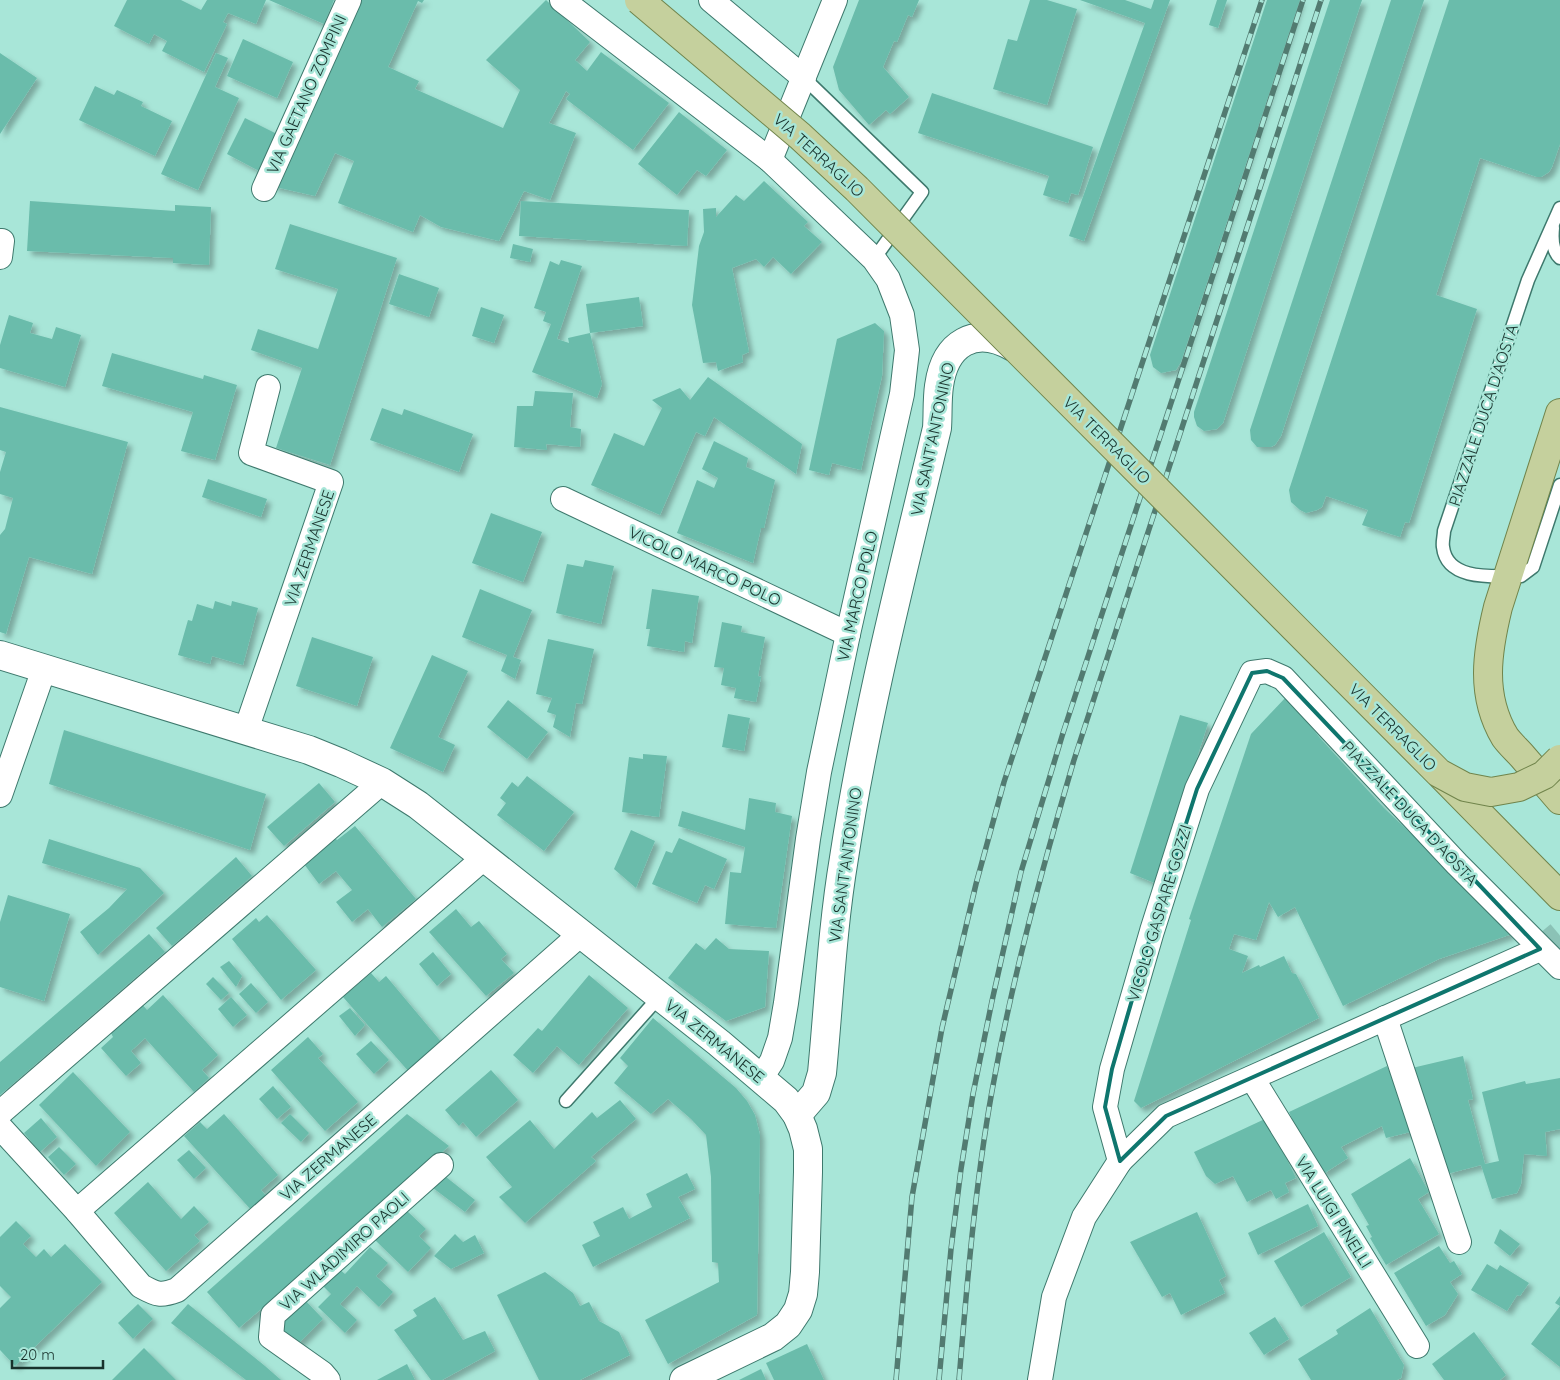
<svg xmlns="http://www.w3.org/2000/svg" width="1560" height="1380" viewBox="0 0 1560 1380" font-family="Quicksand,sans-serif">
	<defs>
		<filter id="shadow"><feDropShadow dx="4.5" dy="4.5" stdDeviation="2.5" flood-color="#0004"/></filter>
	</defs>
	<rect width="100%" height="100%" fill="#a8e6d8"/>
	<g fill="#6bbcab" filter="url(#shadow)">
		<polygon points="127,0 181,0 201,10 207,0 266,0 256,24 228,13 223,22 227,24 204,72 162,51 167,41 154,34 149,44 114,26"/>
		<polygon points="269,0 334,0 324,24"/>
		<polygon points="358,0 424,0 422,3 418,1 388,67 419,81 415,89 503,128 520,90 486,60 546,0 590,42 575,60 587,71 601,52 669,103 633,150 566,99 570,94 566,91 549,123 576,133 550,200 524,191 499,241 441,227 420,215 413,232 338,203 354,161 335,153 315,196 271,186"/>
		<polygon points="859,0 919,0 912,17 908,15 897,42 894,41 883,67 909,97 890,114 886,110 869,125 839,90 833,67"/>
		<polygon points="1030,0 1047,0 1077,9 1047,105 993,89 1008,39 1017,41"/>
		<polygon points="1080,0 1125,0 1151,9 1154,0 1170,0 1084,241 1069,236 1145,23"/>
		<polygon points="1217,0 1227,0 1218,28 1209,25"/>
		<polygon points="1267,0 1300,0 1181,362 1176,370 1161,373 1153,367 1150,355"/>
		<polygon points="1330,0 1362,0 1223,423 1217,429 1204,431 1197,426 1194,417 1194,412"/>
		<polygon points="1391,0 1424,0 1281,436 1275,445 1271,447 1257,447 1251,440 1250,430"/>
		<polygon points="1449,0 1560,0 1560,144 1552,167 1549,172 1541,177 1537,177 1480,158 1436,295 1477,309 1409,523 1405,522 1400,537 1362,525 1368,510 1326,496 1322,507 1317,510 1306,513 1300,510 1291,502 1289,490"/>
		<polygon points="243,39 293,62 277,98 227,76"/>
		<polygon points="0,53 37,78 0,134"/>
		<polygon points="216,53 228,58 215,87 239,98 198,190 161,174"/>
		<polygon points="95,86 114,95 117,90 143,102 141,106 172,121 155,156 79,120"/>
		<polygon points="932,93 1093,147 1078,195 1071,193 1068,203 1043,195 1049,176 918,133"/>
		<polygon points="679,112 727,150 706,176 697,170 677,195 638,164"/>
		<polygon points="245,118 281,136 263,173 227,154"/>
		<polygon points="764,181 808,222 804,226 822,242 791,274 773,257 764,267 756,259 732,268 749,352 742,355 743,362 718,371 716,362 703,363 692,305 699,246 704,232 703,209 716,208 716,217 736,195 744,201"/>
		<polygon points="30,201 175,211 175,205 211,207 209,265 173,263 173,258 27,251"/>
		<polygon points="521,201 689,210 687,246 519,236"/>
		<polygon points="290,224 397,258 330,465 276,448 302,368 251,350 258,329 318,349 338,289 275,269"/>
		<polygon points="513,244 533,249 530,262 510,258"/>
		<polygon points="561,260 582,266 557,339 569,343 568,338 590,333 602,384 597,398 532,372 551,324 543,321 546,312 534,308 550,261 559,265"/>
		<polygon points="399,274 439,288 429,317 389,304"/>
		<polygon points="639,297 643,326 590,333 586,304"/>
		<polygon points="481,307 504,315 494,343 472,336"/>
		<polygon points="9,315 33,323 30,333 52,339 56,327 81,335 65,387 0,368 0,345"/>
		<polygon points="875,323 884,331 882,376 861,470 832,463 829,475 809,470 837,339"/>
		<polygon points="112,353 203,379 204,375 237,385 215,460 181,451 193,412 102,386"/>
		<polygon points="708,377 802,444 796,474 714,417 705,436 696,432 660,515 591,485 614,433 644,446 662,408 652,400 680,388 690,400"/>
		<polygon points="535,391 573,393 570,427 581,429 580,447 546,444 547,450 514,447 517,406 533,406"/>
		<polygon points="0,407 128,442 92,574 29,557 6,634 0,632 0,535 5,529 13,498 0,494 0,472 6,452 0,450"/>
		<polygon points="382,408 402,415 404,409 473,434 459,472 370,440"/>
		<polygon points="714,441 748,458 746,467 775,480 764,528 761,528 753,563 677,533 697,480 714,488 718,478 702,469"/>
		<polygon points="208,479 267,499 261,517 202,497"/>
		<polygon points="491,513 542,532 523,582 472,563"/>
		<polygon points="585,560 614,566 601,624 556,613 567,564 583,567"/>
		<polygon points="480,589 532,610 513,657 521,660 515,679 501,671 507,655 462,637"/>
		<polygon points="652,589 699,596 692,643 685,641 684,652 647,646 650,629 646,629"/>
		<polygon points="215,601 231,606 232,601 258,608 243,665 212,656 210,664 178,655 188,620 192,621 197,604 213,609"/>
		<polygon points="722,622 742,626 741,632 765,637 758,676 761,677 756,702 734,698 736,688 721,685 724,668 714,667"/>
		<polygon points="312,637 373,657 357,706 296,686"/>
		<polygon points="548,639 594,649 582,704 576,703 570,737 553,727 556,715 547,712 552,698 536,694"/>
		<polygon points="432,655 468,671 438,737 455,745 443,772 390,748"/>
		<polygon points="1287,696 1320,738 1384,808 1484,902 1512,934 1439,959 1343,1006 1295,907 1278,917 1269,902 1256,940 1234,934 1229,949 1248,956 1242,973 1259,965 1260,967 1284,956 1292,973 1296,974 1319,1018 1141,1108 1134,1101 1191,920 1189,919 1251,734"/>
		<polygon points="508,700 548,732 527,759 487,727"/>
		<polygon points="728,714 750,718 744,751 722,747"/>
		<polygon points="1180,715 1208,723 1157,884 1130,873"/>
		<polygon points="64,730 266,794 250,850 49,784"/>
		<polygon points="643,754 667,756 659,817 622,812 629,757 643,759"/>
		<polygon points="527,776 574,812 544,851 497,815 506,803 500,798 512,782 518,787"/>
		<polygon points="319,783 335,802 284,846 267,827"/>
		<polygon points="749,798 776,803 775,812 792,816 776,928 725,924 730,872 741,873 745,847 678,826 682,811 745,830"/>
		<polygon points="355,826 416,899 382,927 368,909 352,922 336,902 352,890 336,871 319,884 304,864 334,837 337,840"/>
		<polygon points="631,830 655,841 636,888 614,869"/>
		<polygon points="679,838 727,859 714,889 705,885 697,903 652,884 666,851 672,853"/>
		<polygon points="49,839 140,868 164,893 98,955 80,932 109,908 127,889 42,863"/>
		<polygon points="236,857 252,876 172,946 156,928"/>
		<polygon points="8,895 70,914 44,1001 0,987 0,922"/>
		<polygon points="456,909 471,927 479,921 507,954 501,959 514,973 486,996 429,932"/>
		<polygon points="267,915 316,970 281,1000 232,939 256,918 259,922"/>
		<polygon points="149,934 165,952 0,1095 0,1062"/>
		<polygon points="716,938 729,949 769,951 765,1007 726,1021 668,978 696,943 705,950"/>
		<polygon points="433,952 451,974 437,986 419,964"/>
		<polygon points="229,961 242,976 236,987 220,967"/>
		<polygon points="371,973 379,982 386,976 443,1044 410,1073 343,997"/>
		<polygon points="589,975 628,1008 579,1065 557,1046 533,1073 513,1055 538,1028 542,1031"/>
		<polygon points="213,977 229,993 221,1000 206,984"/>
		<polygon points="251,983 268,1002 256,1013 239,994"/>
		<polygon points="163,995 218,1055 202,1070 209,1078 194,1092 145,1038 131,1051 141,1063 126,1076 101,1048 113,1037 110,1031 141,1003 147,1010"/>
		<polygon points="231,997 247,1015 233,1027 218,1009"/>
		<polygon points="350,1008 365,1025 355,1036 339,1016"/>
		<polygon points="653,1018 736,1088 747,1101 755,1115 760,1135 757,1315 668,1364 645,1320 719,1282 718,1263 712,1262 711,1177 706,1135 691,1119 668,1099 651,1114 614,1083 628,1066 620,1058"/>
		<polygon points="308,1037 323,1054 318,1058 358,1102 325,1131 271,1070"/>
		<polygon points="371,1041 389,1060 374,1074 356,1054"/>
		<polygon points="1463,1056 1473,1099 1468,1100 1485,1164 1499,1161 1482,1092 1525,1081 1526,1084 1560,1078 1560,1129 1545,1132 1547,1156 1524,1154 1521,1184 1517,1193 1492,1199 1481,1165 1447,1174 1431,1115 1425,1116 1412,1068"/>
		<polygon points="1387,1066 1401,1097 1410,1132 1386,1138 1382,1126 1341,1147 1348,1158 1323,1174 1301,1139 1289,1112"/>
		<polygon points="491,1070 518,1100 476,1137 463,1122 459,1126 445,1110"/>
		<polygon points="73,1072 130,1132 96,1166 39,1105"/>
		<polygon points="273,1086 291,1107 277,1119 259,1099"/>
		<polygon points="620,1100 636,1119 591,1157 596,1161 525,1223 499,1197 512,1187 486,1157 530,1120 554,1149 592,1112 597,1118"/>
		<polygon points="224,1114 278,1175 261,1190 268,1198 253,1212 184,1136 200,1122 207,1129"/>
		<polygon points="290,1114 309,1133 301,1142 281,1123"/>
		<polygon points="407,1114 449,1146 239,1328 207,1292"/>
		<polygon points="41,1118 57,1137 40,1152 24,1133"/>
		<polygon points="1267,1118 1296,1178 1285,1183 1289,1192 1276,1199 1271,1190 1247,1202 1233,1176 1215,1184 1206,1176 1194,1152"/>
		<polygon points="59,1147 76,1164 64,1175 48,1157"/>
		<polygon points="189,1150 206,1168 194,1179 177,1160"/>
		<polygon points="1410,1158 1429,1192 1418,1199 1439,1234 1386,1265 1370,1238 1372,1237 1366,1226 1369,1225 1351,1194"/>
		<polygon points="441,1173 475,1200 465,1212 429,1185"/>
		<polygon points="687,1173 695,1189 678,1197 690,1218 593,1267 582,1245 600,1236 593,1222 623,1207 629,1219 652,1207 646,1194"/>
		<polygon points="148,1182 181,1219 194,1206 209,1222 194,1235 200,1241 166,1271 114,1213"/>
		<polygon points="1308,1204 1318,1226 1258,1255 1248,1233"/>
		<polygon points="405,1209 426,1229 419,1236 431,1248 408,1272 375,1240"/>
		<polygon points="1197,1212 1226,1276 1219,1280 1225,1293 1181,1315 1170,1293 1162,1297 1130,1242"/>
		<polygon points="16,1221 31,1236 23,1244 36,1257 44,1249 51,1257 65,1244 102,1282 15,1366 0,1350 0,1308 11,1297 0,1286 0,1237"/>
		<polygon points="1500,1229 1520,1244 1510,1256 1494,1243"/>
		<polygon points="1324,1232 1351,1277 1301,1307 1274,1261"/>
		<polygon points="455,1234 463,1242 475,1235 484,1253 451,1269 434,1256"/>
		<polygon points="1439,1246 1450,1263 1454,1261 1462,1274 1450,1282 1458,1294 1445,1315 1426,1326 1394,1273"/>
		<polygon points="370,1247 388,1263 376,1276 393,1292 379,1307 357,1286 340,1304 357,1320 345,1333 318,1307 331,1294 323,1286 339,1269 345,1274"/>
		<polygon points="1487,1264 1497,1270 1500,1265 1529,1283 1520,1296 1517,1295 1507,1311 1471,1290"/>
		<polygon points="545,1272 573,1293 580,1306 589,1302 599,1321 619,1332 630,1355 580,1380 539,1380 497,1295"/>
		<polygon points="1560,1296 1560,1367 1531,1344 1560,1306 1555,1303"/>
		<polygon points="435,1297 463,1340 485,1331 495,1351 442,1380 431,1380 394,1330 417,1316 413,1310"/>
		<polygon points="303,1298 323,1319 292,1350 271,1328"/>
		<polygon points="138,1304 153,1319 133,1339 118,1323"/>
		<polygon points="188,1304 265,1366 281,1380 246,1380 171,1323"/>
		<polygon points="1370,1308 1404,1365 1401,1378 1397,1380 1311,1380 1298,1359 1338,1334 1336,1330"/>
		<polygon points="1275,1317 1289,1339 1264,1355 1249,1333"/>
		<polygon points="1474,1332 1506,1375 1500,1380 1444,1380 1432,1364"/>
		<polygon points="807,1344 824,1380 774,1380 766,1363"/>
		<polygon points="144,1348 176,1380 112,1380"/>
		<polygon points="407,1364 415,1380 377,1380"/>
		<polygon points="761,1369 766,1380 739,1380"/>
	</g>
	<g fill="none" stroke-linecap="round" stroke-linejoin="round">
		<polyline stroke="#8bc2b6" stroke-width="24" stroke-dasharray="24 12" stroke-linecap="butt" points="1540,949 1560,932"/>
		<g stroke="#3e796d" stroke-width="15">
			<g id="service">
				<polyline points="804,78 922,192 874,259"/>
				<path d="M1560 208 1528 280 1444 531C1444 536 1442 542 1443 547 1447 582 1496 576 1521 576L1533 567 1560 485"/>
				<path d="M1553 228C1552 238 1552 251 1560 258"/>
				<polyline points="566,1101 660,996"/>
			</g>
		</g>
		<g stroke="#3e796d" stroke-width="26">
			<g id="minor">
				<polyline points="562,0 770,160 874,259 888,279 902,315 907,350 902,394 848,634 819,772 808,839 786,1003 780,1038 772,1061 761,1078"/>
				<polyline points="711,0 804,78"/>
				<polyline points="770,160 835,0"/>
				<polyline points="264,189 349,0"/>
				<polyline points="0,241 2,241 0,257"/>
				<polyline points="563,499 848,634"/>
				<polyline points="246,730 331,482 251,453 268,387"/>
				<polyline points="0,795 44,669"/>
				<polyline points="1385,1018 1459,1242"/>
				<polyline points="1252,1078 1417,1346"/>
				<polyline points="0,1113 382,782"/>
				<path d="M0 1127 77 1211 141 1286C157 1295 161 1296 177 1290L582 933"/>
				<polyline points="1120,1161 1105,1107 1112,1069 1152,931 1197,789 1252,673 1267,671 1283,678 1457,864 1560,967"/>
				<polyline points="77,1211 485,857"/>
				<polyline points="328,1380 322,1373 271,1337 273,1315 441,1165"/>
				<polyline points="1040,1380 1054,1297 1084,1217 1120,1161 1166,1116 1540,949"/>
			</g>
		</g>
		<g stroke="#3e796d" stroke-width="30">
			<g id="tertiary">
				<polyline points="0,655 309,750 341,763 382,782 418,805 719,1043 786,1100 797,1115 803,1129 808,1149 808,1172 805,1272 803,1294 798,1310 788,1325 773,1337 684,1380"/>
				<path d="M797 1115 816 1093 822 1073C829 1001 832 929 844 858 866 713 903 571 937 428 938 414 937 400 939 386 945 343 975 325 1013 347"/>
			</g>
		</g>
		<g stroke="#70844b" stroke-width="30">
			<g id="primary">
				<path d="M1560 413 1498 607C1487 652 1480 695 1505 737 1510 744 1517 750 1523 757 1535 771 1548 786 1560 800"/>
				<polyline points="1442,776 1560,896"/>
			</g>
		</g>
		<use href="#service" stroke="#fff" stroke-width="12"/>
		<use href="#minor" stroke="#fff" stroke-width="24"/>
		<use href="#tertiary" stroke="#fff" stroke-width="28"/>
		<use href="#primary" stroke="#c5d09d" stroke-width="28"/>
		<g stroke="#527b71" stroke-width="5.5">
			<g id="rail">
				<polyline points="896,1380 912,1197 942,1028 976,884 1004,782 1262,0"/>
				<polyline points="939,1380 951,1249 961,1169 973,1094 992,1001 1021,872 1063,733 1303,0"/>
				<path d="M959 1380C967 1283 975 1186 992 1091 1012 979 1042 869 1074 760L1321 0"/>
			</g>
		</g>
		<use href="#rail" stroke="#a8e6d8" stroke-width="4" stroke-dasharray="11" stroke-linecap="butt"/>
		<g stroke="#70844b" stroke-width="30" stroke-linecap="butt">
			<polyline id="primary-bridge" points="639,0 800,136 857,189 1439,773 1465,787 1491,792 1519,787 1544,775 1560,759"/>
		</g>
		<use href="#primary-bridge" stroke="#c5d09d" stroke-width="28"/>
	</g>
	<path fill="none" stroke="#0f766e" stroke-width="4" stroke-linejoin="round" d="M1267 671 1283 678 1540 949 1166 1116 1120 1161 1105 1107 1112 1069 1152 931 1197 789 1252 673Z"/>
	<g text-anchor="middle" dominant-baseline="central" stroke-width="5" stroke-linejoin="round" paint-order="stroke">
		<g font-size="16" fill="#18322c" stroke="#a8e6d8">
			<text transform="translate(306 94) rotate(-66)">VIA GAETANO ZOMPINI</text>
			<text transform="translate(819 155) rotate(42)">VIA TERRAGLIO</text>
			<text transform="translate(1483 415) rotate(-72)">PIAZZALE DUCA D'AOSTA</text>
			<text transform="translate(932 439) rotate(-78)">VIA SANT'ANTONINO</text>
			<text transform="translate(1107 440) rotate(45)">VIA TERRAGLIO</text>
			<text transform="translate(309 548) rotate(-71)">VIA ZERMANESE</text>
			<text transform="translate(705 566) rotate(25)">VICOLO MARCO POLO</text>
			<text transform="translate(857 596) rotate(-77)">VIA MARCO POLO</text>
			<text transform="translate(1393 727) rotate(45)">VIA TERRAGLIO</text>
			<text transform="translate(1410 813) rotate(47)">PIAZZALE DUCA D'AOSTA</text>
			<text transform="translate(845 865) rotate(-82)">VIA SANT'ANTONINO</text>
			<text transform="translate(1159 913) rotate(-73)">VICOLO GASPARE GOZZI</text>
			<text transform="translate(715 1041) rotate(39)">VIA ZERMANESE</text>
			<text transform="translate(328 1157) rotate(-41)">VIA ZERMANESE</text>
			<text transform="translate(1334 1212) rotate(58)">VIA LUIGI PINELLI</text>
			<text transform="translate(344 1251) rotate(-42)">VIA WLADIMIRO PAOLI</text>
		</g>
	</g>
	<path d="M12 1360v8h91v-8" fill="none" stroke="#18322c" stroke-width="2.5"/>
	<text x="20" y="1360" font-size="15" fill="#18322c" stroke="#a8e6d8" stroke-width="4" paint-order="stroke">20 m</text>
</svg>
